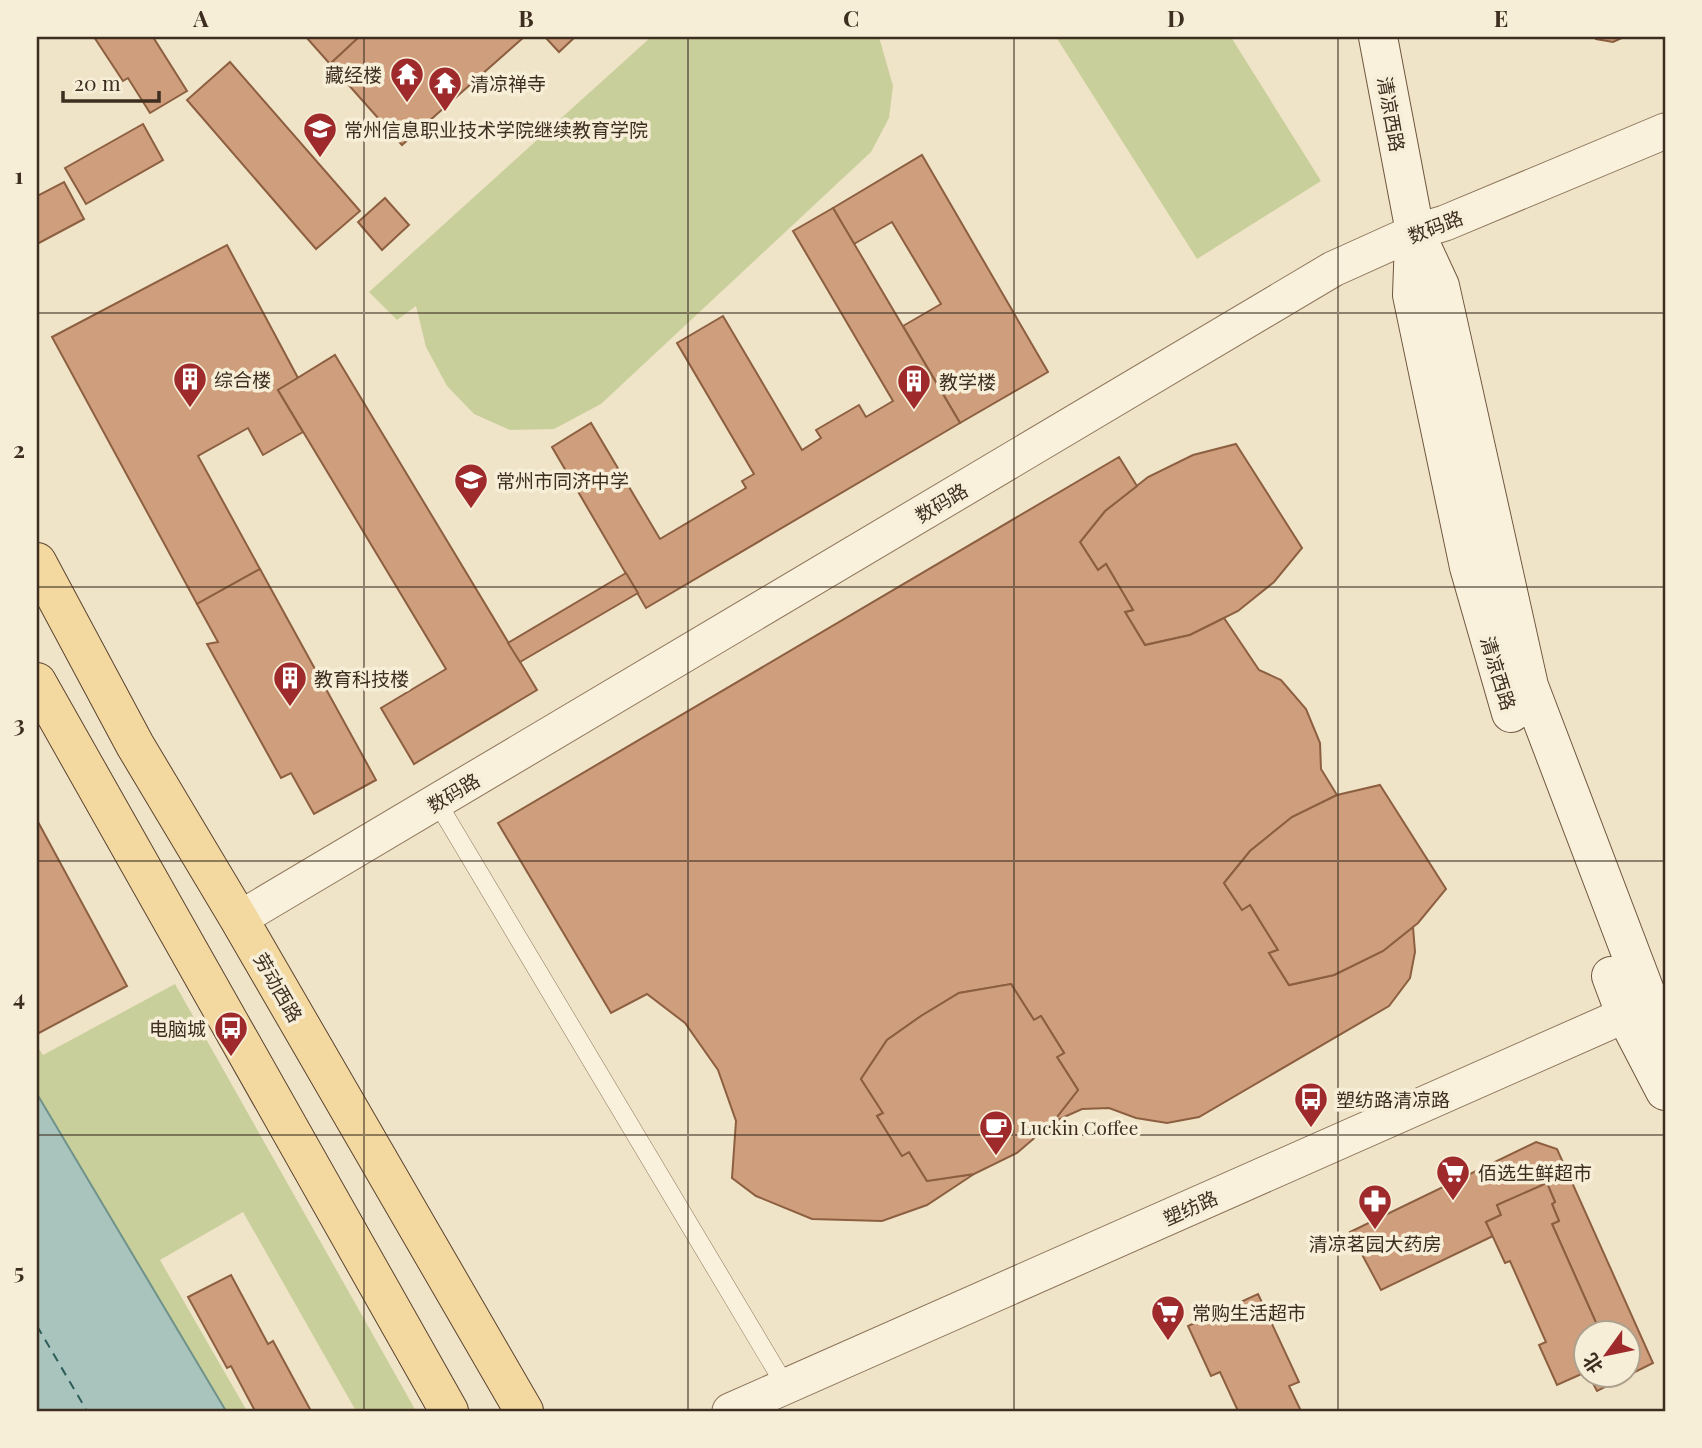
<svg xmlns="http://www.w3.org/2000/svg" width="1702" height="1448" viewBox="0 0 1702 1448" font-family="'Playfair Display','Noto Sans SC',serif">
	<rect width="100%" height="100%" fill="#f0e4c8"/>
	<g fill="#c9cf9b">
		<polygon points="651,37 879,37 893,86 889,118 871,152 601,404 554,429 510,430 474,414 447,386 426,347 416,306 397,320 369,292"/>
		<polygon points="1056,37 1231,37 1321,181 1197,259"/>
		<polygon points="175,984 416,1411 356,1411 243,1212 160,1260 247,1411 226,1411 37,1094 37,1046 43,1055"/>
	</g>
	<polygon fill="#a9c4bc" stroke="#6f938a" stroke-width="2" points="37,1094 226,1411 37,1411"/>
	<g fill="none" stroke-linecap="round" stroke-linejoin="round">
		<polyline stroke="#2f5d5a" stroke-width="2" stroke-dasharray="9 7" stroke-linecap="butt" points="37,1326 87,1411"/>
	</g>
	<g fill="#cf9f7d" stroke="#8d5f41" stroke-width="2">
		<polygon points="94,37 153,37 187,91 150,113 128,78 123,81"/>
		<polygon points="306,37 355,37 357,39 330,64"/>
		<polygon points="359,37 524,37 402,145 330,64"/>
		<polygon points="545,37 575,37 559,52"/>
		<polygon points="1594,37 1624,37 1613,42 1596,39"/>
		<polygon points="230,62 360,211 316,249 187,100"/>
		<polygon points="143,124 163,160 86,204 65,168"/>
		<polygon points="922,155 1048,372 960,423 903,326 941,304 892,222 854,244 833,208"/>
		<polygon points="64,182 84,219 37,244 37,196"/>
		<polygon points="385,198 409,225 382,250 358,222"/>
		<polygon points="833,208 960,423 646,608 552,447 591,423 660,539 746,488 742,481 754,474 677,343 723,316 802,450 821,438 816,430 859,405 866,417 893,401 793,231"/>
		<polygon points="227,245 298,378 278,390 303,432 263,455 248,428 198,456 260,569 197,604 52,337"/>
		<polygon points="335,355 537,690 414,764 381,708 446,669 278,390"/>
		<polygon points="1236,444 1302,548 1274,582 1238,611 1190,635 1145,645 1125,612 1133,610 1106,564 1098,570 1080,542 1105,511 1148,477 1193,455"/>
		<polygon points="1119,457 1137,486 1105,511 1080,542 1098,570 1106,564 1133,610 1125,612 1145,645 1190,635 1224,618 1259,670 1281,680 1306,709 1320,743 1321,769 1337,795 1292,817 1250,851 1224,883 1242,910 1250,905 1278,950 1269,953 1289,985 1334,975 1383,951 1413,927 1415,952 1410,978 1389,1006 1199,1117 1167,1123 1136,1118 1109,1108 1082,1109 1053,1122 1078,1090 1057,1057 1064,1053 1041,1016 1034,1020 1011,984 959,993 921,1016 887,1040 861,1079 883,1113 877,1116 902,1156 909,1152 927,1181 974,1174 927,1205 882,1221 812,1219 756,1196 732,1178 736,1121 718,1070 685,1023 647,994 611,1013 498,823"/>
		<polygon points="260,569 376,780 314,814 291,773 281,778 207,644 218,642 197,604"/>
		<polygon points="626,573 638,593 520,662 508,643"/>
		<polygon points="1380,785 1446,889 1418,923 1383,951 1334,975 1289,985 1269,953 1278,950 1250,905 1242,910 1224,883 1250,851 1292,817 1337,795"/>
		<polygon points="37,820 127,986 37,1034"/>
		<polygon points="1011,984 1034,1020 1041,1016 1064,1053 1057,1057 1078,1090 1053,1122 1017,1153 974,1174 927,1181 909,1152 902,1156 877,1116 883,1113 861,1079 887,1040 921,1016 959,993"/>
		<polygon points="1536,1142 1557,1149 1653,1363 1597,1391 1588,1374 1628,1374 1628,1332 1609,1332 1604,1322 1597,1325 1552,1224 1559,1221 1552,1204 1555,1202 1547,1183 1497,1205 1501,1215 1486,1222 1493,1236 1381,1290 1350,1232"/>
		<polygon points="1547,1183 1555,1202 1552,1204 1559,1221 1552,1224 1597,1325 1604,1322 1609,1332 1586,1332 1586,1372 1557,1385 1539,1345 1546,1342 1510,1261 1505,1263 1486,1222 1501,1215 1497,1205"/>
		<polygon points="231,1275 268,1344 273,1341 311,1411 255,1411 231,1366 227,1368 188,1297"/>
		<polygon points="1258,1294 1299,1382 1289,1386 1301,1411 1238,1411 1220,1372 1211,1376 1188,1326"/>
	</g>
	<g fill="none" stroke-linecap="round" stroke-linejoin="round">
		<g stroke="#8d765c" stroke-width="19">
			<polyline id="lane" points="437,802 785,1385"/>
		</g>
		<g stroke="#8d765c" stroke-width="37">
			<g id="street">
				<polyline points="239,919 1333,269 1415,232 1445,223 1665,131"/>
				<polyline points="730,1411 1650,1004"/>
			</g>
		</g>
		<g stroke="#6f573f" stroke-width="40">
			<g id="secondary">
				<polyline points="1378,37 1415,232 1440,286 1529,686 1650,1004 1665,1032"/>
				<polyline points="1414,240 1412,295 1469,567 1511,713"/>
				<polyline points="1611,976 1626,1016 1665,1091"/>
			</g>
		</g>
		<g stroke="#5b4430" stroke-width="40">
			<g id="primary">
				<polyline points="37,562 135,745 239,919 524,1411"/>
				<polyline points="37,682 449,1411"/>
			</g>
		</g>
		<use href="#lane" stroke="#faf1dc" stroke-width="18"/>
		<use href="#street" stroke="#faf1dc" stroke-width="35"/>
		<use href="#secondary" stroke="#faf1dc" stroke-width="38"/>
		<use href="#primary" stroke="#f3d9a0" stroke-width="38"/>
	</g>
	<path fill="none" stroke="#3d2e20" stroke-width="2" stroke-opacity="0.55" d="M364 37V1411M688 37V1411M1014 37V1411M1338 37V1411M37 313H1665M37 587H1665M37 861H1665M37 1135H1665"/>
	<defs>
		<g id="temple-pin" transform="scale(1.75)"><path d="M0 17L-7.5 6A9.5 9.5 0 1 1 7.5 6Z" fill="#9e2a2b" stroke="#f7eed8"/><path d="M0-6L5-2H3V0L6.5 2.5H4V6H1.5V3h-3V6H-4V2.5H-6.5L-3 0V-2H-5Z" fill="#fff"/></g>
		<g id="school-pin" transform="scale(1.75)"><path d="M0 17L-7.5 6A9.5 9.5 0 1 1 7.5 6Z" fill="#9e2a2b" stroke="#f7eed8"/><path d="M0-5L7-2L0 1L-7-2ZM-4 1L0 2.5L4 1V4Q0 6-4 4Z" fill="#fff"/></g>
		<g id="building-pin" transform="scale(1.75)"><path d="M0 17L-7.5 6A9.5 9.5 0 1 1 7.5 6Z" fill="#9e2a2b" stroke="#f7eed8"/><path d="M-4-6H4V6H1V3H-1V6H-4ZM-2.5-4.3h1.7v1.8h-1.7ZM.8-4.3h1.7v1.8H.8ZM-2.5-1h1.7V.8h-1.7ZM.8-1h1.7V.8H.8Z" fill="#fff"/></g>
		<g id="bus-pin" transform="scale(1.75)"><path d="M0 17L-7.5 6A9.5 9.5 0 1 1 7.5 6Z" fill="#9e2a2b" stroke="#f7eed8"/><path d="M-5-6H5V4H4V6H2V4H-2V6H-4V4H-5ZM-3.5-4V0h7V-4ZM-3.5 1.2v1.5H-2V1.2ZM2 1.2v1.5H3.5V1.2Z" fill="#fff"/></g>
		<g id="cafe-pin" transform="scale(1.75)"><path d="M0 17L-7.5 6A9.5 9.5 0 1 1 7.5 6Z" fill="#9e2a2b" stroke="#f7eed8"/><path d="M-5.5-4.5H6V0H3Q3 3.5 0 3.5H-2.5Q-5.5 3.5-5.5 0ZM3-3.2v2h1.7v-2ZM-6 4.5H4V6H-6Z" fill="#fff"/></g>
		<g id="supermarket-pin" transform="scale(1.75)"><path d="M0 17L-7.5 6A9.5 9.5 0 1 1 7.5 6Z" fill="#9e2a2b" stroke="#f7eed8"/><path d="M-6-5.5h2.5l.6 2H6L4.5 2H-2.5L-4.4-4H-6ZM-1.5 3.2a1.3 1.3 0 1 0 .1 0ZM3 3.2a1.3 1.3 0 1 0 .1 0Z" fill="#fff"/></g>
		<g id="pharmacy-pin" transform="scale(1.75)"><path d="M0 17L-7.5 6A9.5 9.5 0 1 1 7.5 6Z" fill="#9e2a2b" stroke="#f7eed8"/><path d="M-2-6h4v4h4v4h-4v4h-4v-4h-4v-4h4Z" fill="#fff"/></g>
	</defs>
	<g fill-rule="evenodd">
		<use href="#temple-pin" x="407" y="74"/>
		<use href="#temple-pin" x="445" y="83"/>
		<use href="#school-pin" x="320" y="129"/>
		<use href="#building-pin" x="190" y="379"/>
		<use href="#building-pin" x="914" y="381"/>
		<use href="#school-pin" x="471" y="480"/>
		<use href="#building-pin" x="290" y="678"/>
		<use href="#bus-pin" x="231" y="1028"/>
		<use href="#bus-pin" x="1311" y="1099"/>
		<use href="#cafe-pin" x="996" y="1127"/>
		<use href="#supermarket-pin" x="1453" y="1172"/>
		<use href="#pharmacy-pin" x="1375" y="1201"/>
		<use href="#supermarket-pin" x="1168" y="1312"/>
	</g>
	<g text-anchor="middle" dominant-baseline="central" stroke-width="7" stroke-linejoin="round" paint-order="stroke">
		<g font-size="19" fill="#3d2e20" stroke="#f7eed8" text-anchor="start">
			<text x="382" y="74" text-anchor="end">藏经楼</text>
			<text x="470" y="83">清凉禅寺</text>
			<text x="344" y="129">常州信息职业技术学院继续教育学院</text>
			<text x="214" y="379">综合楼</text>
			<text x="939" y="381">教学楼</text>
			<text x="496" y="480">常州市同济中学</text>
			<text x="314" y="678">教育科技楼</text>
			<text x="206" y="1028" text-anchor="end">电脑城</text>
			<text x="1336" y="1099">塑纺路清凉路</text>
			<text x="1020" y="1127">Luckin Coffee</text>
			<text x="1478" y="1172">佰选生鲜超市</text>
			<text x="1375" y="1243" text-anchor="middle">清凉茗园大药房</text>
			<text x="1192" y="1312">常购生活超市</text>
		</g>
		<g font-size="19" fill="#3d2e20" stroke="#f7eed8">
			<text transform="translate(1392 114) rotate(80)">清凉西路</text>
			<text transform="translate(1435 226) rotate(-21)">数码路</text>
			<text transform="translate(941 502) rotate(-31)">数码路</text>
			<text transform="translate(1499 673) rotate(73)">清凉西路</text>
			<text transform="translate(453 792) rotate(-31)">数码路</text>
			<text transform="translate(279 987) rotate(60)">劳动西路</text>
			<text transform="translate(1190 1207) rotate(-24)">塑纺路</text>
		</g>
	</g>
	<rect width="1702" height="1448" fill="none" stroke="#f7eed8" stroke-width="77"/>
	<g transform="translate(1607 1354) rotate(237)"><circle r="33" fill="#f7eed8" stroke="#ada18e" stroke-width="2"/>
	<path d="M0-5L12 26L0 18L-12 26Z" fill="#9e2a2b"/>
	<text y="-10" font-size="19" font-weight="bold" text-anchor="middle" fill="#3d2e20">北</text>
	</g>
	<path d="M63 91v10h96v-10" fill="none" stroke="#3d2e20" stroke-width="3.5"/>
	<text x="74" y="91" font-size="21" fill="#3d2e20" stroke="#f7eed8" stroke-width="5" paint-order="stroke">20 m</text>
	<rect x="38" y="38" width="1626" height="1372" fill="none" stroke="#3d2e20" stroke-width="2.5"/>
	<g font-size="23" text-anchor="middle" font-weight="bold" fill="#3d2e20">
		<text x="201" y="27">A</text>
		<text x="526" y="27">B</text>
		<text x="851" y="27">C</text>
		<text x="1176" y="27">D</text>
		<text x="1501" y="27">E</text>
		<text x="19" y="184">1</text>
		<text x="19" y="458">2</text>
		<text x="19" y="732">3</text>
		<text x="19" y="1006">4</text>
		<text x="19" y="1280">5</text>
	</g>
</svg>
